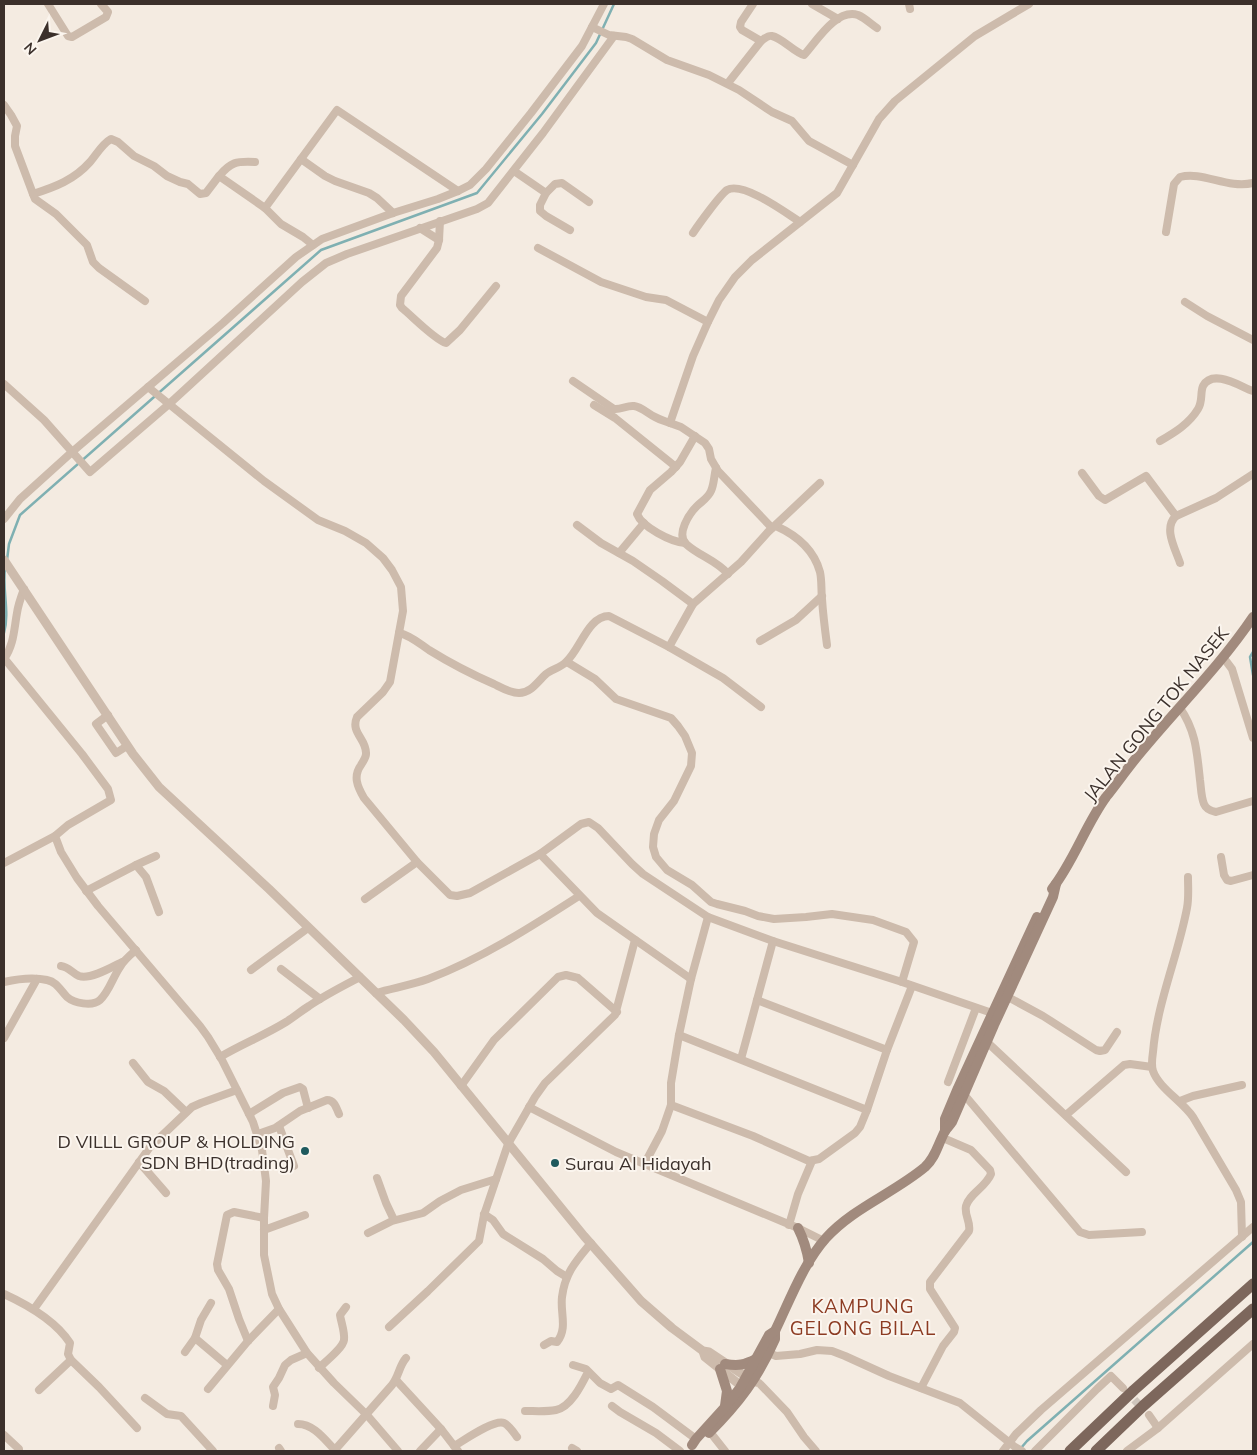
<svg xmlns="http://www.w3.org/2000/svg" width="1257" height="1455" viewBox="0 0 1257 1455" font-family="Mulish,sans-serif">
	<rect width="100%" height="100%" fill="#f4ebe1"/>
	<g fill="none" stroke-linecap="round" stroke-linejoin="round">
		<g stroke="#7fb0b2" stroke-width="2.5">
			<polyline points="7,560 9,544 20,515 321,250 477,193 542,114 596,43 614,4"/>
			<path d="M4 633C10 612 2 589 5 568"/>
			<polyline points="1253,652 1250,657 1253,675"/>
			<polyline points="1021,1448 1027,1441 1253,1242"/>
		</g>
		<polyline stroke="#cfc6bd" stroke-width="8" stroke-dasharray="8 4" stroke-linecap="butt" points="1126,1391 1144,1410"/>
		<g stroke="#cdbbac" stroke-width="8">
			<polyline points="48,4 68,36 72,37 106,17 108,12 101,4"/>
			<polyline points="753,4 741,22 740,27 742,30 761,41"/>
			<polyline points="812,4 838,19"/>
			<polyline points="909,4 910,9"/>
			<polyline points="592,27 609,35 626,37 632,39 667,60 709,75 739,90 772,112 792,121 809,141 853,165"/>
			<path d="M728 83 761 41C764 39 768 35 772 36 782 38 794 52 804 55 816 42 836 8 858 15 865 18 871 24 877 28"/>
			<path d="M4 105 11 115 17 126 15 136V146L33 194C55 187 74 180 90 162 97 154 102 144 111 139L118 142 134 156 154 166 167 176 180 182 188 184 200 194 206 193 219 176 265 208 281 224 303 237 313 245"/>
			<polyline points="301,159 325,176 335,181 369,193 377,198 393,213"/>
			<polyline points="514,171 546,193 555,184 562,183 589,202"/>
			<path d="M219 176C231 162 236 161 255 162"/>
			<polyline points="546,193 540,205 540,211 546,216 570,230"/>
			<polyline points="33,194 35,199 56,214 87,245 93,262 99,268 145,301"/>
			<polyline points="265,208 337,110 458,191"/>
			<path d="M440 221 439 240 437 248 401 296 400 305 402 308C412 316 435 340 446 343L460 330 496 286"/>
			<polyline points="420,228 439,240"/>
			<path d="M1166 232 1174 184 1180 177C1203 171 1227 189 1253 183"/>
			<path d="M693 233C699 224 720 195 727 190 743 181 786 213 800 222"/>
			<polyline points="538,248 601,282 646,297 666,300 708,322"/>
			<polyline points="1185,302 1207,316 1253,340"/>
			<path d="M573 381 614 409C621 410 627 405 634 406 642 407 648 414 655 417 660 420 665 421 670 423"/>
			<polyline points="4,384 44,420 90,472 168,405 302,282 326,263 347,254 477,209 488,203 543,133 614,36"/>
			<path d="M148 387 264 481 318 520 345 531 366 543 383 558 392 570 401 587 403 611 390 682 383 692 357 717C350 733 367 739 366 754 366 758 363 761 361 765 353 776 357 786 364 798L417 862 450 895 457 896 470 893 540 854 581 824 589 822 598 828 632 864 643 874 708 917 773 941 902 982 992 1013"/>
			<polyline points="594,405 615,418 676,467"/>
			<path d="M1160 441C1174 433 1189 424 1198 409 1203 401 1200 393 1203 386 1213 368 1241 387 1253 391"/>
			<path d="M716 468C714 476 714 485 711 491 708 498 702 501 697 506 689 514 676 534 686 544 699 556 716 560 728 574"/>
			<polyline points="1082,473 1099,496 1105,500 1146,476 1176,516"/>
			<polyline points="4,519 20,499 72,452 223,323 296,257 322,239 393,213 438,199 458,191 470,185 486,169 531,113 582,46 604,4"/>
			<polyline points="577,525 601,543 633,561 662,581 693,604"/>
			<path d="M776 526C796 535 814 550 820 572 822 581 821 590 822 599 823 614 825 630 827 645"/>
			<polyline points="772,528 718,471 711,459 709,449 705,443 681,427 670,423 693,356 708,322 719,300 735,277 752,260 837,193 879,119 895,101 975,36 1029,4"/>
			<path d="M685 543C671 542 642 527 637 514L650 490 671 472 680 462 695 436"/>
			<polyline points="619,553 644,523"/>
			<path d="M1180 563C1175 548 1163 528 1176 516L1216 498 1253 474"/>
			<path d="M399 633C410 635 420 644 429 650 450 663 471 674 494 684 502 688 510 693 519 693 531 693 538 681 546 674 552 669 560 668 566 662 580 650 588 616 609 616L669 647 723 678 761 707"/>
			<polyline points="760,641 796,620 822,596"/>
			<polyline points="669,647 693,604 741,562 768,532 820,483"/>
			<polyline points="1223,657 1232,669 1253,738"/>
			<polyline points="4,658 82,754 108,789 111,800 68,825 55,836 61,852 77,878 98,906 200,1026 208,1037 222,1060 253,1122 262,1150 266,1181 264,1218 264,1255 272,1294 279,1309 307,1353 334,1383 367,1415 398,1451"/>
			<path d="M4 659C14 645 14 629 17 613 18 605 21 597 24 589"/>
			<polyline points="567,662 595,679 616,699 671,718 678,726 685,736 692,753 691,766 674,801 659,820 654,834 653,847 656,857 667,870 692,885 711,902 717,904 745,911 758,916 774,919 806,917 832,914 873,920 906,932 914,942 902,982"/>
			<path d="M1180 708C1196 731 1197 753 1200 780 1201 787 1201 797 1204 804 1206 809 1211 811 1216 812L1253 801"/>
			<polyline points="108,715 96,724 116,753 127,746"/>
			<polyline points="540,854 597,913 691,979"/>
			<polyline points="1221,857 1224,875 1227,880 1231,881 1253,875"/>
			<polyline points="4,863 55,836"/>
			<polyline points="136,865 156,856"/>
			<path d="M1188 877C1188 887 1189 898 1187 908 1178 956 1157 1003 1153 1052 1152 1059 1151 1065 1153 1071 1159 1088 1182 1101 1193 1117L1236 1190 1241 1202 1242 1237"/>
			<polyline points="86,891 136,865 146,877 159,912"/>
			<polyline points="365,899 417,862"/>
			<path d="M61 966C69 967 72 973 79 976 90 980 112 967 122 962"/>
			<polyline points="281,969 320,999"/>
			<polyline points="251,970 308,928"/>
			<path d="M4 982C17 979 34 977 47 980 57 982 60 990 67 997 74 1003 92 1007 100 1000 109 992 113 977 120 967 124 960 130 955 136 950"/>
			<path d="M376 993C393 988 411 985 428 979 481 959 531 927 579 896"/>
			<polyline points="1008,997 1043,1016 1096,1050 1100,1051 1105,1050 1117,1032"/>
			<polyline points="757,1000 887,1050"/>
			<polyline points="679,1035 867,1110"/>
			<polyline points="4,1038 37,979"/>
			<polyline points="987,1042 1126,1172"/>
			<path d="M220 1057C242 1044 265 1035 286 1022 294 1017 301 1011 309 1006 325 995 343 986 360 977"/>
			<polyline points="741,1059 773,941"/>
			<polyline points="133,1063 148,1082 164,1091 186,1112"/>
			<polyline points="948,1082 976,1008"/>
			<polyline points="461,1086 494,1040 558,977 566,975 578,978 617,1012"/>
			<polyline points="962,1092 1080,1232 1089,1235 1142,1232"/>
			<polyline points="1180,1101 1193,1096 1242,1085"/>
			<polyline points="671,1105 753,1136 809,1161 819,1159 855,1133 860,1127 867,1110 887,1050 912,986"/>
			<polyline points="529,1107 616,1152 798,1228 824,1241"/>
			<polyline points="249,1114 283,1093 300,1087 303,1089 308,1108"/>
			<polyline points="1066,1115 1124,1065 1130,1064 1152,1067"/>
			<polyline points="279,1126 294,1166"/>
			<path d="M258 1134 275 1128 300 1111 327 1100C334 1100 336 1107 339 1114"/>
			<polyline points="139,1162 166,1193"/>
			<polyline points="645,1163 662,1131 671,1105 671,1083 679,1035 691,979 708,917"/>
			<polyline points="377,1178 386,1203 394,1220"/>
			<polyline points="484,1214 493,1220 503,1234 543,1259 557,1271 567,1277"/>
			<polyline points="789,1225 798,1194 812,1161"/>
			<polyline points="264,1230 305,1215"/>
			<polyline points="368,1233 392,1221 423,1213 440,1201 461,1190 496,1179"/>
			<path d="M4 1294C28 1305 55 1320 70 1343L68 1354 71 1360 99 1387 137 1428"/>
			<polyline points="34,1309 150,1147 192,1107 201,1103 237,1090"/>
			<polyline points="389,1327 428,1291 479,1241 484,1215 508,1144 535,1097 545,1083 615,1015 635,940"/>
			<polyline points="195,1338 201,1320 211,1303"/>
			<polyline points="248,1341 239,1319 229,1289 218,1270 217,1264 227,1215 234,1212 264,1218"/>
			<path d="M544 1345 551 1341 557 1342C568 1328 560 1313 562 1297 565 1273 576 1261 591 1243"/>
			<polyline points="185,1352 195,1338 227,1365"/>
			<polyline points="769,1353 776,1356 800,1354 817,1350 832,1351 845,1356 889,1376 960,1403 1015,1447 1022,1451"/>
			<polyline points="573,1365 586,1369 600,1383 611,1389 618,1385 653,1407 696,1439"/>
			<path d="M319 1368C325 1362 343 1348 344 1340 345 1332 341 1322 340 1315L346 1307"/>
			<polyline points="396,1380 441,1429 458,1451"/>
			<polyline points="753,1382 759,1383 787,1412 804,1437 816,1451"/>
			<path d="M921 1388 943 1346 954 1332 955 1328 930 1289V1282L969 1231C971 1222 964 1215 966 1206 969 1194 986 1187 991 1174L990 1170 971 1150 943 1138"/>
			<polyline points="208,1389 248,1341 279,1309"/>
			<polyline points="39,1390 71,1360"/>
			<polyline points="145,1398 167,1414 181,1416 213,1451"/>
			<polyline points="273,1406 275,1395 273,1387 279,1378 285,1365 291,1360 307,1353"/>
			<polyline points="612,1406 620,1412 656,1433 680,1451"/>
			<path d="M525 1411C535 1411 546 1412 556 1410 571 1407 582 1384 588 1372"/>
			<polyline points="1149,1415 1158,1428"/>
			<path d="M298 1424C314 1424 325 1440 335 1450"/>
			<polyline points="710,1432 725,1451"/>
			<polyline points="4,1435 19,1449 19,1451"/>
			<path d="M454 1446C463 1441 494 1419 504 1423 509 1425 514 1433 517 1437"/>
			<polyline points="279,1448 281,1451"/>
			<polyline points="572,1448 577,1451"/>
			<path d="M334 1451 392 1385C399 1376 399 1366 406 1358"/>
			<polyline points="420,1451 441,1429"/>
			<polyline points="1003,1451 1016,1434 1041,1410 1253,1227"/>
			<polyline points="1035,1451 1097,1389 1111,1376 1123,1388"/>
			<polyline points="1127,1451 1158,1428 1253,1344"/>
		</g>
		<g stroke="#cdbbac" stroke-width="9">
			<polyline points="4,560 133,754 159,787 269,889 404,1020 434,1052 584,1236 641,1301 672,1328 703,1351 709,1352 751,1380"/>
			<polyline points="703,1351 705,1357 745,1389"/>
		</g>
		<g stroke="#a18a7d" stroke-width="10">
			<path d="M1052 889C1074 861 1085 826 1106 797 1118 782 1129 766 1141 752 1178 707 1220 666 1253 617"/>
			<polyline points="945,1131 945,1119 958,1088 1037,917"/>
			<path d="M798 1228C804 1240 807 1250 809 1263"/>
			<path d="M725 1364C739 1366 744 1365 756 1359"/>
			<polyline points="720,1369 727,1391 725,1406"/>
			<path d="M709 1433C739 1403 758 1378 775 1339V1331"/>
			<path d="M692 1445 696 1439 725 1407 740 1388 769 1335 775 1331C790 1300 803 1264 826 1238 853 1208 894 1193 925 1167 936 1157 938 1144 945 1131 947 1128 950 1125 952 1122L994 1025 1053 897 1056 884"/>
		</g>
		<g stroke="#7d675c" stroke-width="11">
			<polyline points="1070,1451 1134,1390 1253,1284"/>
			<polyline points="1096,1451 1143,1406 1253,1309"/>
		</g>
	</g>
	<g fill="#1f5a5e" stroke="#fbf5ee" stroke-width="2">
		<circle cx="305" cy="1151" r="5"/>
		<circle cx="555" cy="1163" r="5"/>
	</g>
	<g text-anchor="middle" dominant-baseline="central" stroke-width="4" stroke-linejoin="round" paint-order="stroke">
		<g font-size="18" fill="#3b302b" stroke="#fbf5ee">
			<text transform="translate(1156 714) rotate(-51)">JALAN GONG TOK NASEK</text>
		</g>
		<g font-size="18" fill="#3b302b" stroke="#fbf5ee" text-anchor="end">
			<text x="295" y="1141">D VILLL GROUP &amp; HOLDING<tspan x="295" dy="21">SDN BHD(trading)</tspan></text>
			<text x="565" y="1163" text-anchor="start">Surau Al Hidayah</text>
		</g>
		<g font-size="19" letter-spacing="1" fill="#8c3b22" stroke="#fbf5ee">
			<text x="863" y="1306">KAMPUNG<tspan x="863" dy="22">GELONG BILAL</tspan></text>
		</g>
	</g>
	<rect width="1257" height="1455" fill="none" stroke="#3b302b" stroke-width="10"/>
	<g transform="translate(40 40) rotate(228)" stroke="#fbf5ee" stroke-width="4" paint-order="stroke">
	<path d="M0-4L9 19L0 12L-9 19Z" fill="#3b302b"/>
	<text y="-8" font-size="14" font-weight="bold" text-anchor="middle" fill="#3b302b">N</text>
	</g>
</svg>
